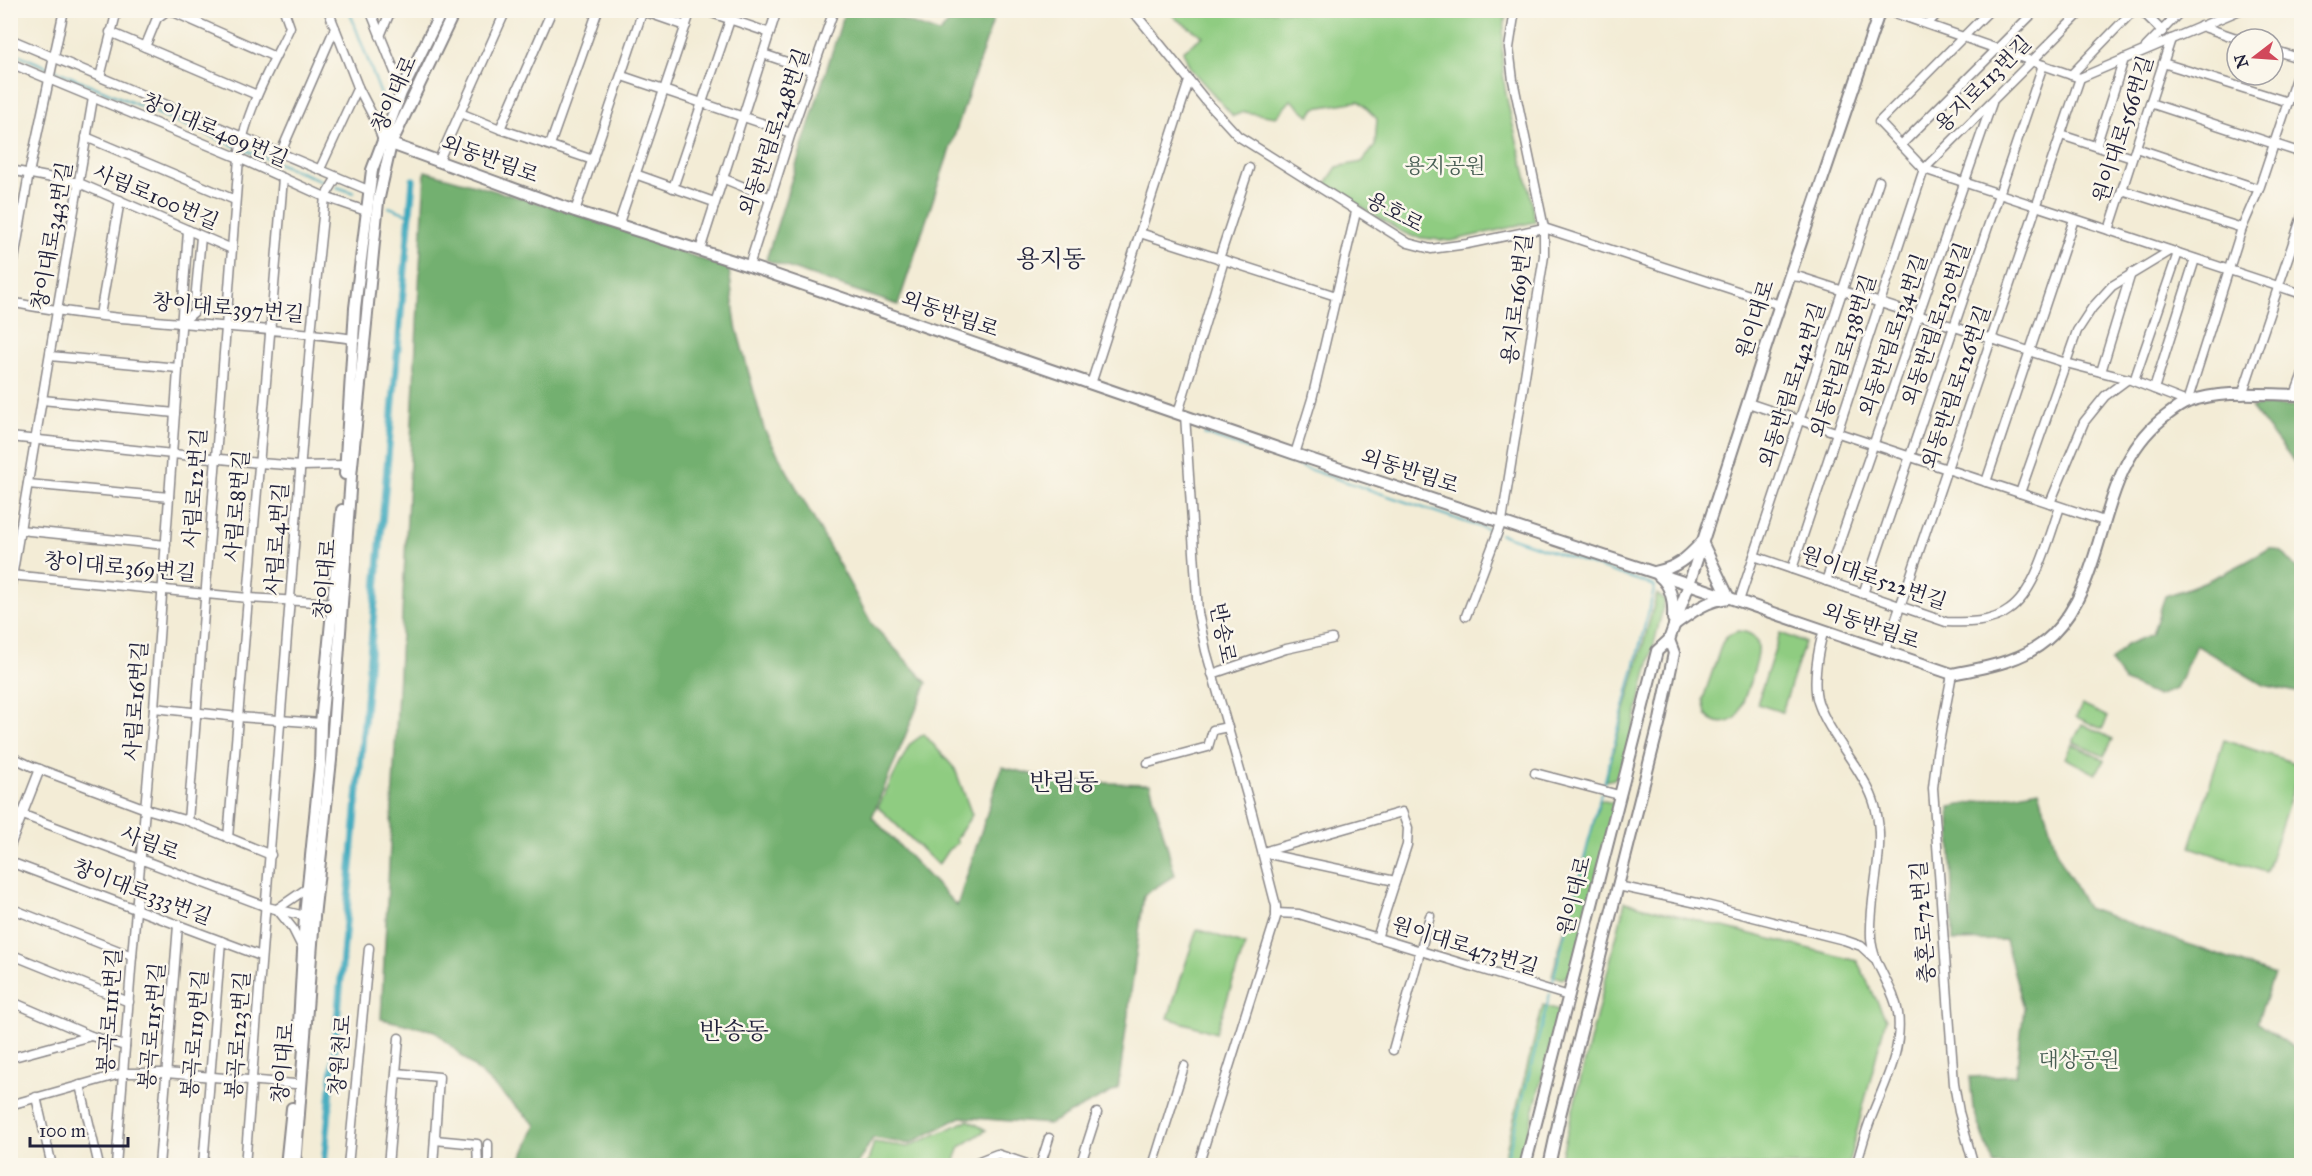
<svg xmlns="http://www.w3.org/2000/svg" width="2312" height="1176" viewBox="0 0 2312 1176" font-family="'IM FELL Great Primer','Noto Serif KR',serif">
	<rect width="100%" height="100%" fill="#fbf7ec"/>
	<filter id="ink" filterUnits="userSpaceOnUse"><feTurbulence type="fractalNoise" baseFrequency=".0167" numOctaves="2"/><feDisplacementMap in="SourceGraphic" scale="12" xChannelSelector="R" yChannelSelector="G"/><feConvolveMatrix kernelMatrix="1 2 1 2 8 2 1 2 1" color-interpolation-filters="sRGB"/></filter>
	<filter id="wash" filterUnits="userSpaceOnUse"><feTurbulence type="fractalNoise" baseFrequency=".008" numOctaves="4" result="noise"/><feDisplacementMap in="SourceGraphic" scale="24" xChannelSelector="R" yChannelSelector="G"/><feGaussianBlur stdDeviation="1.35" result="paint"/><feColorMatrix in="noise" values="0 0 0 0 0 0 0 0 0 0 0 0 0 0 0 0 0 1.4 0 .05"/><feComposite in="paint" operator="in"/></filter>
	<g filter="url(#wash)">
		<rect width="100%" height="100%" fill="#f3ecd6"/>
		<g fill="#8fcc81" stroke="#58775e" stroke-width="1.5">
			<path d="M1169 11H1507C1489 87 1526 148 1535 222L1450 241 1414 237 1400 231 1325 185 1337 167 1362 162 1375 146 1377 119 1359 101 1315 108 1310 116 1291 100 1276 117 1244 112 1233 116 1190 68 1183 51 1203 36 1176 19Z"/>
			<polygon points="1657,594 1665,600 1622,772 1614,779 1605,781"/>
			<path d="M1738 631C1771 633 1755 666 1749 685 1745 696 1742 707 1737 717 1726 725 1715 725 1706 714L1703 699 1722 643 1728 635Z"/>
			<polygon points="1780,633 1805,642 1782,712 1757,704"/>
			<polygon points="2082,705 2108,717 2102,729 2076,717"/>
			<polygon points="2082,724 2113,739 2104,756 2073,742"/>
			<polygon points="924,734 955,769 972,815 956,839 958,843 948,850 938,865 878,807 910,744"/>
			<polygon points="2224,740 2301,765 2266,872 2190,847"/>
			<polygon points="2072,744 2104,760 2096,774 2065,758"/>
			<polygon points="1600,800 1614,803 1573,972 1562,979 1552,975"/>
			<polygon points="1625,902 1857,961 1886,1019 1848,1165 1559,1165"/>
			<polygon points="1197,929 1245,945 1216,1033 1168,1018"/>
			<polygon points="1543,1005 1559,1010 1520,1165 1502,1166"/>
			<polygon points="968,1120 986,1130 960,1147 953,1165 867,1165 874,1142 908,1147"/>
		</g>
		<g fill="#73b06f" stroke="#4a6955" stroke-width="1.5">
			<polygon points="845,11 898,11 902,20 939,33 961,11 996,11 898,305 766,260"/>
			<polygon points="425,171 578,214 729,269 736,326 764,429 872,624 927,683 872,817 957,906 1002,767 1064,782 1150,784 1175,875 1144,895 1118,1089 1049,1124 961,1117 909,1144 873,1138 857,1165 519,1165 536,1125 435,1031 381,1019"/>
			<polygon points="2269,405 2301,406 2301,471 2251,407"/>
			<path d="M2270 548 2282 552 2301 573V693L2263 685 2196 645 2176 689 2157 696 2125 682 2110 662 2126 645 2152 634 2165 596C2204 584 2236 569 2270 548Z"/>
			<polygon points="2039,790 2057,853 2087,908 2274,975 2257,1022 2301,1053 2301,1165 1994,1165 1973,1108 1970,1077 2016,1075 2024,1008 2005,940 1953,941 1950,807"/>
		</g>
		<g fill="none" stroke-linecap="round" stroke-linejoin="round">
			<g stroke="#3da9bd" stroke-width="2">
				<polyline points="349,10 381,95"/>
				<polyline points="10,51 49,68"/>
				<polyline points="55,70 237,147"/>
				<polyline points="243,149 327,183"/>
				<polyline points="337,187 354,193"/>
				<polyline points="389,207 410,215"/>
				<polyline points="1204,434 1495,532"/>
				<polyline points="1500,534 1655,586 1603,788"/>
				<polyline points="1551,988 1601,793"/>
				<polyline points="1505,1166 1550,994"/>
			</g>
			<polyline stroke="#3da9bd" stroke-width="7" points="324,1166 413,180"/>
		</g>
	</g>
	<g filter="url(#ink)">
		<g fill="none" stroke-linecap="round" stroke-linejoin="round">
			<g stroke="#8a8788" stroke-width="11">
				<g id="minor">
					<polyline points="169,10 275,57"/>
					<polyline points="328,10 358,87 377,124 383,141"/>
					<polyline points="370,10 397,77 401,93"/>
					<polyline points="640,10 686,26"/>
					<polyline points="703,10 770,33"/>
					<polyline points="1129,10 1138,17 1206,101 1238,136 1408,243 1431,249 1467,244 1544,228 1780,305"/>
					<polyline points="1886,10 2080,78 2240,10"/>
					<polyline points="1990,10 1879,122 1924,169 2302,294"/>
					<polyline points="2141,10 2163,32"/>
					<polyline points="10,18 13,10"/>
					<polyline points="1913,19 1916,10"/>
					<polyline points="1927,24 1941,10"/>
					<polyline points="2201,26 2239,39"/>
					<polyline points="110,32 257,95"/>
					<polyline points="380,36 391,10"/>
					<polyline points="10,39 368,190"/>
					<polyline points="145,47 157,18 168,10"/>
					<polyline points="2146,47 2182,10"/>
					<polyline points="2273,50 2302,59"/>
					<polyline points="763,54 813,71"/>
					<polyline points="10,63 239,158 325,197 366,211"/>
					<polyline points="2163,63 2288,102"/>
					<polyline points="2071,75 2134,10"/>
					<polyline points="622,76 791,133"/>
					<polyline points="100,77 117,10"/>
					<polyline points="2150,103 2302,153"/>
					<polyline points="460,113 500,129 593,160"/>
					<polyline points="500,129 552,10"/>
					<polyline points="2061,135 2132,158"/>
					<polyline points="86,137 235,200"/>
					<polyline points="550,145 598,10"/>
					<polyline points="1901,145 2036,10"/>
					<polyline points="2096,146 2124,59"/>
					<polyline points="2136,148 2259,189"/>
					<polyline points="281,152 335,28"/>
					<polyline points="438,162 506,10"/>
					<polyline points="320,169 358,87"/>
					<polyline points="10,170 79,183 232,249"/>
					<polyline points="635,174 714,202"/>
					<polyline points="722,178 771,198"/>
					<polyline points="673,188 730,20"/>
					<polyline points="2122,190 2242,228"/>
					<polyline points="575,211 643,10"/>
					<polyline points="619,223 691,10"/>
					<polyline points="2109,230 2171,39"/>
					<polyline points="1140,233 1336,296"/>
					<polyline points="700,250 777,10"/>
					<polyline points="1219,259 1249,168"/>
					<polyline points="749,266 791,133 834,10"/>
					<polyline points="1790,276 1800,277 2066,363 2128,379 2187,402 2242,228 2259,189 2302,60"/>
					<polyline points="10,283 29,173 64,10"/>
					<path d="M10 302C123 325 240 323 353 339"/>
					<polyline points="100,315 120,200"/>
					<polyline points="182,322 194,312 201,237"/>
					<polyline points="50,356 178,368"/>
					<polyline points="2101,372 2131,273"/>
					<polyline points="2134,381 2178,253"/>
					<polyline points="1091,384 1189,81"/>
					<polyline points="2154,389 2195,259"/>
					<polyline points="2242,395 2302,216"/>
					<polyline points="2295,395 2302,376"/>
					<polyline points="42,400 175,413"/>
					<polyline points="1748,403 2104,521"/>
					<polyline points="1178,413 1224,260"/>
					<polyline points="1185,415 1198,613 1206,651 1252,813 1276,906 1276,917 1198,1166"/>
					<polyline points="10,437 259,463 301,466 345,465"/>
					<polyline points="1295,454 1312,399 1356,212"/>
					<polyline points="1986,482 2074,219"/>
					<polyline points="28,484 169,497"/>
					<polyline points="2020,493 2077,331 2092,308 2112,286 2170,251"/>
					<polyline points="2050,503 2084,422 2105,396 2128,379"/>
					<polyline points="20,530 166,545"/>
					<path d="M1754 556 1946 622C1966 623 1992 623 2009 610 2036 592 2049 537 2060 507"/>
					<polyline points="1792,569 1924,169 2083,10"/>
					<polyline points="10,575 248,598 334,603"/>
					<polyline points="1826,581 1992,103"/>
					<polyline points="10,589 93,98"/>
					<polyline points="1863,594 2043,65"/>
					<polyline points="1739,601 1879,181"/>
					<polyline points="1466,616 1502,521 1544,256 1544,228 1513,80 1509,48 1515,10"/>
					<path d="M1824 630C1818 649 1812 683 1818 702 1826 726 1844 748 1857 769 1865 782 1873 795 1876 810 1886 853 1869 894 1871 937 1872 965 1894 986 1898 1013 1903 1051 1884 1084 1871 1118 1865 1133 1861 1150 1856 1166"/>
					<polyline points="1885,651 2080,78"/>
					<polyline points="1212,674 1286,649 1332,639"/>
					<polyline points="1952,674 1937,753 1933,788 1954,1084 1959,1112 1974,1166"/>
					<polyline points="154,708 238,717 321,723"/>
					<polyline points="10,756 31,766 146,809 188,821 271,855"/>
					<polyline points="1148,763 1208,747 1213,730 1228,727"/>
					<polyline points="1535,773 1619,795"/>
					<polyline points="10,810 267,907 305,916"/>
					<path d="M188 821 239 158C245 111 270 69 290 27L284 10"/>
					<polyline points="228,838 283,178"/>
					<polyline points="10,846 40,769"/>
					<polyline points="1263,852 1402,812 1408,828 1407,845 1377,938"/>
					<polyline points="1263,853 1395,881"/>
					<polyline points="10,862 261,956"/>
					<polyline points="1618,886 1702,904 1844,940 1861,946 1874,958"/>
					<polyline points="10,908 132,956"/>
					<polyline points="277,909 293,929 303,949"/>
					<polyline points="277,909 309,887"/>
					<polyline points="1276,913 1299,914 1569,996"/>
					<polyline points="10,954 129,1002"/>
					<polyline points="10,1001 91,1036 125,1046"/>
					<polyline points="1393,1050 1430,916"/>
					<polyline points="10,1058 91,1036"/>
					<polyline points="397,1073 439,1077 433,1166"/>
					<polyline points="80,1085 99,1166"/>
					<polyline points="36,1097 52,1166"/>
					<polyline points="10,1105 124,1073 166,1073 295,1084"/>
					<polyline points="435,1140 477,1144 478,1166"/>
					<polyline points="488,1144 488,1166"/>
					<polyline points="116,1166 132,956 154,708 188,230"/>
					<polyline points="159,1166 178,925"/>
					<polyline points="203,1166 221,941"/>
					<polyline points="245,1166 311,333 325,197 337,177"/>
					<polyline points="348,1166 369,948"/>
					<polyline points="388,1166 399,1038"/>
					<polyline points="973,1166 974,1163 997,1154 1033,1166"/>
					<polyline points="1040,1166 1049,1138"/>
					<polyline points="1080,1166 1097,1113"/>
					<polyline points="1153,1166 1184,1066"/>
				</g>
			</g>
			<g stroke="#8a8788" stroke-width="14">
				<g id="major">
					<path d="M383 141 575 211 749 266 1295 454 1689 584 1952 674C1987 667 2026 661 2052 635 2111 576 2094 474 2162 419 2170 413 2179 405 2188 402 2223 389 2265 395 2302 395"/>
					<polyline points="345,474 355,308 372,170 401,93 442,10"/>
					<path d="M1655 572C1678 567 1686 559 1702 542L1729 598C1707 600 1692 612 1674 625"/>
					<path d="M1659 576C1672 586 1674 603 1673 619"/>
					<polyline points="298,1042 305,916 320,766 321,723 342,510"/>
					<polyline points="286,1166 292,1108"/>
					<polyline points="295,1166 314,917 331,760 351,476 378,202 391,144 455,10"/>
					<polyline points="1525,1166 1657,651 1669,640 1689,584 1774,322 1880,10"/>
					<polyline points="1549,1166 1560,1115 1660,720 1674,653 1669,640"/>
				</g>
			</g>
			<use href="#minor" stroke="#fff" stroke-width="8"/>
			<use href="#major" stroke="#fff" stroke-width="10"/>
		</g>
	</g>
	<g text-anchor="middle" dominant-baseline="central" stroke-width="5" stroke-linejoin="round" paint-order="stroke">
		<g font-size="21" fill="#22223b" stroke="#fbf7ec">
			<text transform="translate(1983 84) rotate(-45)">용지로113번길</text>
			<text transform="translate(394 94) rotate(-66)">창이대로</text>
			<text transform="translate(2123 129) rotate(-72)">원이대로566번길</text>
			<text transform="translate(215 130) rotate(23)">창이대로409번길</text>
			<text transform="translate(774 132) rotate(-71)">외동반림로248번길</text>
			<text transform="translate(490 159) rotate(20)">외동반림로</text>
			<text transform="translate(156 197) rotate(23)">사림로100번길</text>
			<text transform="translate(1395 212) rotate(28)">용호로</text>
			<text transform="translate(52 236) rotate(-80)">창이대로343번길</text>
			<text transform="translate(1517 299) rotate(-83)">용지로169번길</text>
			<text transform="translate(228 308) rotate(5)">창이대로397번길</text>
			<text transform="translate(950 314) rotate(19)">외동반림로</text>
			<text transform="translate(1755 319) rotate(-72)">원이대로</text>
			<text transform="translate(1936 324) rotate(-71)">외동반림로130번길</text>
			<text transform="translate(1893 335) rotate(-71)">외동반림로134번길</text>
			<text transform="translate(1843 356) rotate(-72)">외동반림로138번길</text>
			<text transform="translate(1792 385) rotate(-72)">외동반림로142번길</text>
			<text transform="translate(1956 387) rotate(-71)">외동반림로126번길</text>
			<text transform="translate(1410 471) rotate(18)">외동반림로</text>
			<text transform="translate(195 488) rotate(-86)">사림로12번길</text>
			<text transform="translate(237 506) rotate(-85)">사림로8번길</text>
			<text transform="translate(277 539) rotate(-86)">사림로4번길</text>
			<text transform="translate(120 567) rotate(5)">창이대로369번길</text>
			<text transform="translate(1874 578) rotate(19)">원이대로522번길</text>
			<text transform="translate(325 579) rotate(-85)">창이대로</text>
			<text transform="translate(1871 626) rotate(19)">외동반림로</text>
			<text transform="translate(1223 633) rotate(79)">반송로</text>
			<text transform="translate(136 701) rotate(-86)">사림로16번길</text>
			<text transform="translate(150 843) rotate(21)">사림로</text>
			<text transform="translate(142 892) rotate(21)">창이대로333번길</text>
			<text transform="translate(1574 896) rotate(-76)">원이대로</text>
			<text transform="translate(1923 922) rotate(-94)">충혼로72번길</text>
			<text transform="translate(1465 946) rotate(17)">원이대로473번길</text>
			<text transform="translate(110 1011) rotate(-86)">봉곡로111번길</text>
			<text transform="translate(152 1026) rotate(-85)">봉곡로115번길</text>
			<text transform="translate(195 1034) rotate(-85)">봉곡로119번길</text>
			<text transform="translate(238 1035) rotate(-86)">봉곡로123번길</text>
			<text transform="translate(340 1055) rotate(-85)">창원천로</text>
			<text transform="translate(283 1063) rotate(-85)">창이대로</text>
		</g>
		<g font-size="21" fill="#485e54" stroke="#fbf7ec">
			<text x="1445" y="166">용지공원</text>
			<text x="2079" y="1060">대상공원</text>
		</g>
		<g font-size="24" fill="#22223b" stroke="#fbf7ec">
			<text x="1051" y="259">용지동</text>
			<text x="1064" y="782">반림동</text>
			<text x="734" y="1031">반송동</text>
		</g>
	</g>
	<rect width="2312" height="1176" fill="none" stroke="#fbf7ec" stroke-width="36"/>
	<g transform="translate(2255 57) rotate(253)"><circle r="28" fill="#fbf7ec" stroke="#a4a2a5" stroke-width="1.5"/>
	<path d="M0-4.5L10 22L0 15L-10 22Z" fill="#d1495b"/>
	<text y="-9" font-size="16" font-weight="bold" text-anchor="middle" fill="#22223b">N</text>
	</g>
	<path d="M30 1137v9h98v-9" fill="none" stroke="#22223b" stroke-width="3"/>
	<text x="39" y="1137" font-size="18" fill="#22223b" stroke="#fbf7ec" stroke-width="4.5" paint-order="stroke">100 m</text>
</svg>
